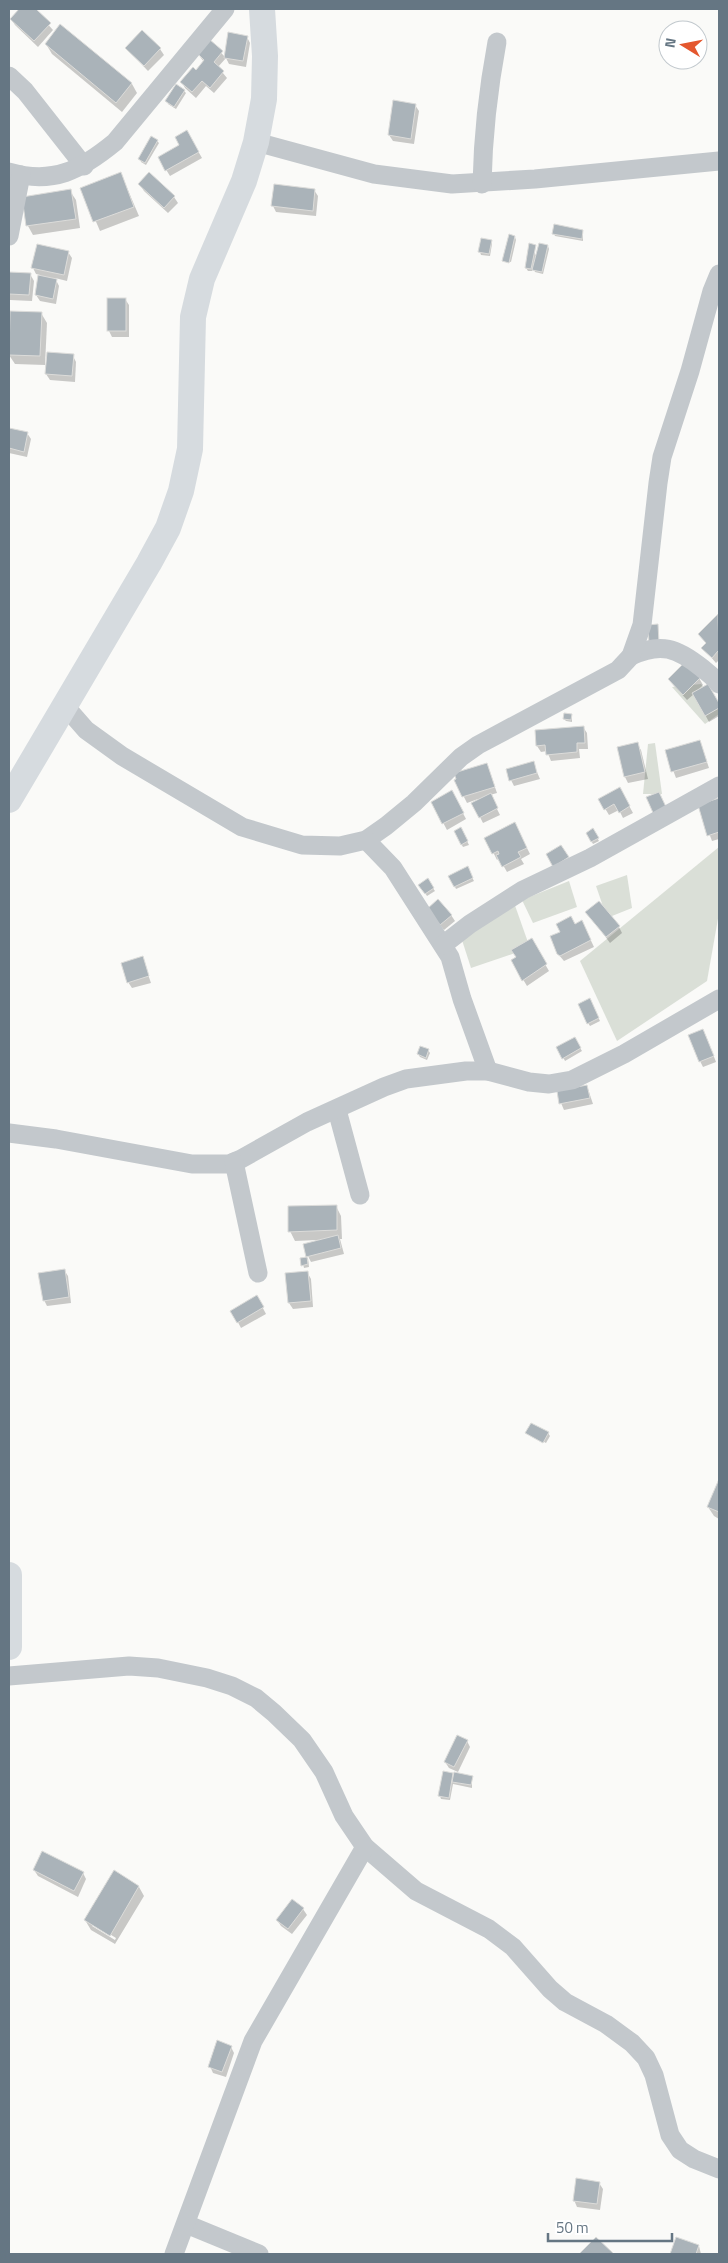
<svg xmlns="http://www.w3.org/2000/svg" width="728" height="2263" viewBox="0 0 728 2263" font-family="'Titillium Web',sans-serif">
	<rect width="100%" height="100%" fill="#fafaf8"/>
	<g fill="#dadfd7">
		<polygon points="701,684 719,708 719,714 705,724 672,687"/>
		<polygon points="655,743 662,794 643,794 648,744"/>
		<polygon points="719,847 719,913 707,981 617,1041 580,961"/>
		<polygon points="627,875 632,908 607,918 596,886"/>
		<polygon points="569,881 577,907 533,923 522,900"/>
		<polygon points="512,897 530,948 471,968 461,937"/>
	</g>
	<g fill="#0003" fill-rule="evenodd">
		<polygon points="21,9 34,9 53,30 38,47 15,25 11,19"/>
		<polygon points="61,26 132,84 137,93 122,112 52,54 46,44"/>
		<polygon points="247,37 250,43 246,67 229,64 226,58 218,67 227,78 214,93 206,86 196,98 185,88 182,82 196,71 204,62 198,54 209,40 225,57"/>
		<polygon points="126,48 160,49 164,55 148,71"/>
		<polygon points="184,91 186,93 176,109 168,104 167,101"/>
		<polygon points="415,105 419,111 414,144 393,141 389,135"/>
		<polygon points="187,132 202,158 170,176 159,158 181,145"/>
		<polygon points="157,141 159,143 146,165 141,162 140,159"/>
		<polygon points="121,174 139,216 100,231 82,189"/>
		<polygon points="150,174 174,197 178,203 168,213 144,191 140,185"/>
		<polygon points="314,190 318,196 316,216 276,212 273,206"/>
		<polygon points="70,191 76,200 80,228 33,235 28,226"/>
		<polygon points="583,231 583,241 555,236 554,234"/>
		<polygon points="515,237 516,240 511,262 504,260"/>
		<polygon points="491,241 492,244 490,256 481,255 480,252"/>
		<polygon points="535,246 535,255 548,246 549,249 543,274 535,272 533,268 532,271 528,271 526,268"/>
		<polygon points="68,252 72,258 67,281 55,278 59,286 56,304 40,301 36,295 40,275 36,274 33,268"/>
		<polygon points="9,273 30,274 34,281 32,301 10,300"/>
		<polygon points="125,299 129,305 129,337 112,337 109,331"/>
		<polygon points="41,313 47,323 45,365 15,364 9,355"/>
		<polygon points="73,356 76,362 75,382 50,380 46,374"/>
		<polygon points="9,429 27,433 31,439 27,457 9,453"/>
		<polygon points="718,616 719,660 716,663 703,648 707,644 700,635"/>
		<polygon points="699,678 703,685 697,691 708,685 719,706 719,716 709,722 694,694 687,700 669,680"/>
		<polygon points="572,716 572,722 566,721 564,719"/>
		<polygon points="583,727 587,733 588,749 579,749 580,758 551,761 547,751 541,752 537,746"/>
		<polygon points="700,741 709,768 676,778 666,751"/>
		<polygon points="637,744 641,750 648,779 628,783 625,777 618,748"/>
		<polygon points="533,763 540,779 514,786 511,780"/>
		<polygon points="487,764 497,793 490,795 500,815 483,823 480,817 478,799 467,803 456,781"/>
		<polygon points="620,789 633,813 623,818 619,810 609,815 600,800"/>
		<polygon points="455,798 466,819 447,830 432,802"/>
		<polygon points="719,799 719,839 712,841 699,806"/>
		<polygon points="461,829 469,845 463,847 455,832"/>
		<polygon points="518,830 530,854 521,859 524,864 507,872 499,858 497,860 486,838"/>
		<polygon points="593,830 599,841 593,844 587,833"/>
		<polygon points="467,868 474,881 456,889 450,876"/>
		<polygon points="427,880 435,891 427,896 420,885"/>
		<polygon points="587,912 619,927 622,933 610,943"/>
		<polygon points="432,915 451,915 455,921 444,930"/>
		<polygon points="574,925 585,928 594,947 564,961 558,954"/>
		<polygon points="531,940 549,971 527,986 512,961 517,958"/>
		<polygon points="142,957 151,983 132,988 128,982"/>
		<polygon points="591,1002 600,1021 590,1026 588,1023"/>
		<polygon points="706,1036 716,1062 703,1067 700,1061"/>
		<polygon points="574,1038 582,1051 565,1061 558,1047"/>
		<polygon points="428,1050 430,1053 427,1060 420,1057 418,1054"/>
		<polygon points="587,1086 593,1104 564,1110 561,1103"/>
		<polygon points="336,1206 341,1216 342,1239 340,1239 344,1254 311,1262 308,1256 317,1240 295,1241 290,1231"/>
		<polygon points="308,1258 309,1267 304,1268 302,1259"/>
		<polygon points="64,1270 68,1276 71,1303 47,1306 44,1300"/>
		<polygon points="307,1272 311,1279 313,1307 293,1309 289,1303 286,1274"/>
		<polygon points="257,1297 266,1314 241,1328 232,1311"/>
		<polygon points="527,1433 548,1433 550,1436 546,1443"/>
		<polygon points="719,1482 719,1519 714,1516 708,1507"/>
		<polygon points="467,1741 470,1747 458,1772 449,1768 445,1762"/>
		<polygon points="444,1772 472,1777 472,1788 453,1784 450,1800 441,1799 440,1796"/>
		<polygon points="34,1870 83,1873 86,1879 78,1897 38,1876"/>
		<path d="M139 1887 144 1896 115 1944 91 1930 85 1920ZM92 1923 116 1938 115 1940 92 1926Z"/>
		<polygon points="303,1909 307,1915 292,1934 281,1926 277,1920"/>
		<polygon points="231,2047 234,2053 226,2077 213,2073 210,2066"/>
		<polygon points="599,2183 603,2189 600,2210 577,2207 574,2200"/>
		<polygon points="677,2238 699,2246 701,2254 671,2254"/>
	</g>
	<g fill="#aab3b9" stroke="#dcdcda">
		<polygon points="19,9 36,9 51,23 34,41 10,19"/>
		<polygon points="60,24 132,83 116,103 45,44"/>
		<polygon points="142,30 161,48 144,66 125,48"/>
		<polygon points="228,32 248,36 243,61 224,58"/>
		<polygon points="209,39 223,51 214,62 224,71 210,88 202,81 192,92 180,82 193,67 196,70 204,60 197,53"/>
		<polygon points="176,84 185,90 174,107 165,101"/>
		<polygon points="393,100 416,104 411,139 388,135"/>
		<polygon points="187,130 199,152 165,171 158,157 179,145 175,137"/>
		<polygon points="151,136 158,140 145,163 138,159"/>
		<polygon points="121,172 134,207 93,222 80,188"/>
		<polygon points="149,172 175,196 164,208 138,184"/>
		<polygon points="274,184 315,189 313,211 271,206"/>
		<polygon points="71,189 76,219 26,226 22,197"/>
		<polygon points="554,224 583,230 582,239 552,234"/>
		<polygon points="509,234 515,236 509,263 502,261"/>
		<polygon points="481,238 492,240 489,254 478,252"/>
		<polygon points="529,243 536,245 531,269 525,268"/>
		<polygon points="539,243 548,245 542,272 532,270"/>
		<polygon points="37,244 69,251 64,275 31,268"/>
		<polygon points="9,272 31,273 29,295 9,294"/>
		<polygon points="38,275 57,279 53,299 35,295"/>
		<rect x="107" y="298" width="19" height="33"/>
		<polygon points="10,311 42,312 40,356 9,355"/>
		<polygon points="47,352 74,354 72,376 45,374"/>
		<polygon points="9,428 28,432 24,452 9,448"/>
		<polygon points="718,614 719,653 718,651 712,658 701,648 706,643 698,634"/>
		<polygon points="658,624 659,643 649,644 648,625"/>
		<polygon points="685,662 700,678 683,695 668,679"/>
		<polygon points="708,684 719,703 719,708 705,716 692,693"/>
		<polygon points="564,713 572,714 571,720 563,719"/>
		<polygon points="584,726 585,743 577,743 577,752 546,755 545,745 536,746 535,730"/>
		<polygon points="700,740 707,762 671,772 665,750"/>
		<polygon points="638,742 645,772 624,777 617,747"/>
		<polygon points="534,761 537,773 509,781 506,769"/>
		<polygon points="487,763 495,787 462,797 454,780 456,779 454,773"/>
		<polygon points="620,787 630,806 619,813 614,804 604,810 598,799"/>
		<polygon points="452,790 464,813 442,824 431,802"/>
		<polygon points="659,792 667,809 654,815 646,797"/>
		<polygon points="491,793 498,808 479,818 471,803"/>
		<polygon points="719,798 719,832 707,836 698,805"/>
		<polygon points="515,822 527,848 518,852 521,857 502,867 496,855 499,854 498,851 492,854 484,838"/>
		<polygon points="461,827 468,841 461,845 454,831"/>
		<polygon points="593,828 599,838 591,842 586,833"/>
		<polygon points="561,845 569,857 553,867 546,854"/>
		<polygon points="468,866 473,878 454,887 448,876"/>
		<polygon points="428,878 434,888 425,894 418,885"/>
		<polygon points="438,899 452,915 440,925 427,909"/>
		<polygon points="599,901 620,926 606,937 585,912"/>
		<polygon points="571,916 575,924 582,920 591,940 560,956 557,954 550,936 560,932 556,924"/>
		<polygon points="532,938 547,964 522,981 511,960 516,957 511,950"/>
		<polygon points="143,956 149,976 127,983 121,963"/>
		<polygon points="590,998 599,1018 587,1024 578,1004"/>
		<polygon points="703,1029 714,1056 699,1062 688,1035"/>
		<polygon points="575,1037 581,1048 562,1059 556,1047"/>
		<polygon points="420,1046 429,1049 426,1058 417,1054"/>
		<polygon points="587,1085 590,1098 559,1104 557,1091"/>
		<polygon points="337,1205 337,1230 288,1232 288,1206"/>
		<polygon points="338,1235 341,1248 306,1257 303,1244"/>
		<polygon points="307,1257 308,1264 301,1266 300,1258"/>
		<polygon points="65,1269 69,1297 43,1301 38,1273"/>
		<polygon points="308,1271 311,1301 288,1303 285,1273"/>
		<polygon points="257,1295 264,1307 237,1323 230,1311"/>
		<polygon points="531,1423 549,1432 543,1443 525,1433"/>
		<polygon points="719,1479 719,1512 707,1507"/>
		<polygon points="457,1735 468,1740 454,1767 444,1762"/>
		<polygon points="443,1771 453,1773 449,1798 438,1796"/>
		<polygon points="454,1772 473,1776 471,1785 452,1782"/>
		<polygon points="42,1851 84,1872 74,1891 33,1870"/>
		<polygon points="114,1870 139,1886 110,1936 84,1920"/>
		<polygon points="292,1899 304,1908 288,1929 276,1920"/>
		<polygon points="217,2040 232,2046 222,2072 208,2067"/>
		<polygon points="576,2178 600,2182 597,2204 573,2201"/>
		<polygon points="596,2237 614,2254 579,2254"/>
		<polygon points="676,2237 699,2245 696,2254 670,2254"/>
	</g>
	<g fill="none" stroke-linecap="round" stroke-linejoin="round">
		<g stroke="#c3c8cc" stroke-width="19">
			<polyline points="9,76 25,91 84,166"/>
			<polyline points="256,142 374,174 452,184 535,179 719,161"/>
			<path d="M9 172C53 185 81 170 115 142L225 9"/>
			<path d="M482 184C483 135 488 90 497 42"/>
			<polyline points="9,236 21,175"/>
			<path d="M631 656C661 642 677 648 702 668 708 673 715 678 719 684"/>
			<polyline points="65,706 86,730 122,756 242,827 302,845 340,846 366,840 386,826 414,803 461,757 478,745 618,670 631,656 642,625 658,483 662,457 690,371 712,291 719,274"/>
			<polyline points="366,840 393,868 450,957 462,999 488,1071"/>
			<polyline points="443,945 470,924 523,890 590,858 719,786"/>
			<polyline points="337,1110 360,1195"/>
			<polyline points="9,1133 56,1139 192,1164 229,1164 241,1159 307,1122 384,1087 406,1079 466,1071 488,1071 529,1082 549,1084 572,1080 624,1054 719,999"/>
			<polyline points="234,1162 258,1273"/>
			<polyline points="9,1676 129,1666 158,1668 207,1678 232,1686 256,1698 274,1713 302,1740 324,1772 344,1816 365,1847 416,1891 489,1929 513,1947 550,1989 565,2002 606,2024 632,2043 646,2058 654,2075 670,2135 680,2150 694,2159 719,2169"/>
			<polyline points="186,2224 259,2254"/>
			<polyline points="174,2254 253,2041 365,1847"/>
		</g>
		<g stroke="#d6dbdf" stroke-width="26">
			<polyline points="9,800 149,563 168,528 181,491 190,449 193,317 202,279 244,181 256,142 264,99 265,56 262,9"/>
			<polyline points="9,1575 9,1647"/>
		</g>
	</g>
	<rect width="728" height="2263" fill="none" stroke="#657683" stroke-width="20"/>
	<g transform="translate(683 45) rotate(280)"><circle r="24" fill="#ffffff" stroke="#c1c8cd"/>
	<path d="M0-4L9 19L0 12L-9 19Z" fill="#e4572e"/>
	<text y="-8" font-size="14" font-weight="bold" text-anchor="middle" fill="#657683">N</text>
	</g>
	<path d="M548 2233v8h124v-8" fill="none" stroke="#657683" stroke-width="2.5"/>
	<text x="556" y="2233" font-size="15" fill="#657683" stroke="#ffffff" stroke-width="4" paint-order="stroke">50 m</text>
</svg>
